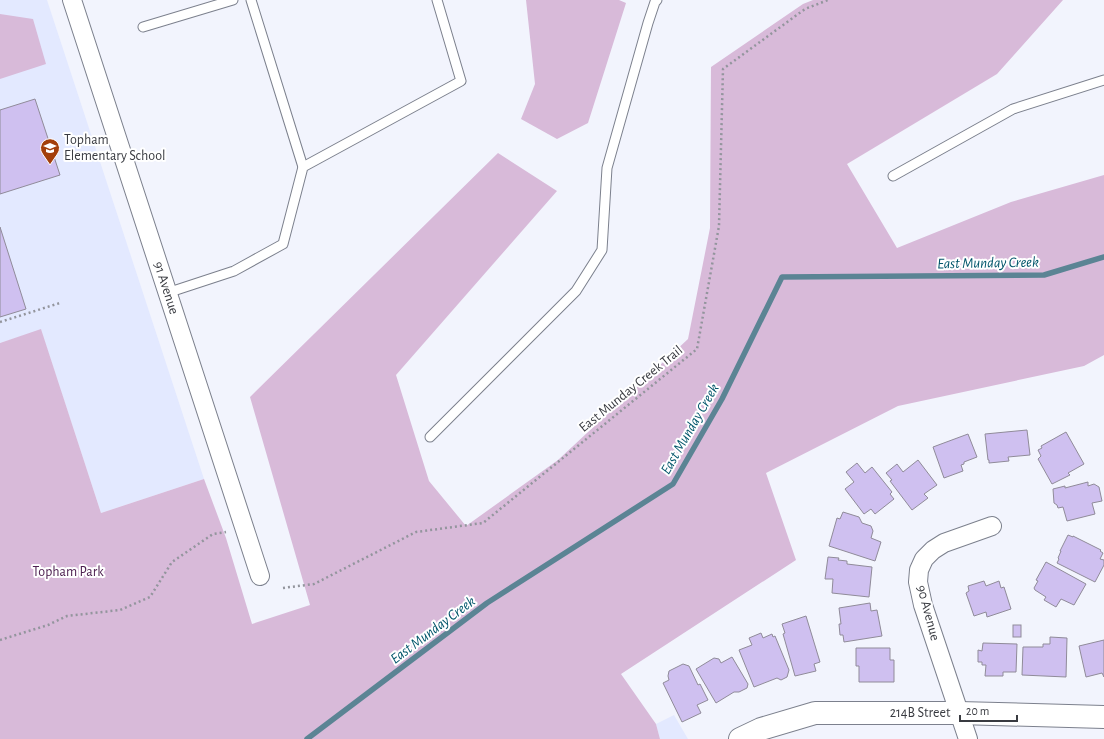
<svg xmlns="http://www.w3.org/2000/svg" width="1104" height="739" viewBox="0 0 1104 739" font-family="'Alegreya Sans',sans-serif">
	<rect width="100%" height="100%" fill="#f2f4fd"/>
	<g fill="#e3e9ff">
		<polygon points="0,0 47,0 204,479 101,513 41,330 0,343"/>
		<polygon points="674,715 688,739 660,739 656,724"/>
	</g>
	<g fill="#d8bad9">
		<polygon points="526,0 619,0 626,3 588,123 557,139 521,119 535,84"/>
		<polygon points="813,0 1063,0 997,74 847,164 897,248 1011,202 1104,175 1104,355 1084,366 898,406 766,473 796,560 621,674 656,724 660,739 0,739 0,343 41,329 101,513 204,479 226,538 252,624 310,605 250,397 498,153 557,191 396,375 429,481 466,526 558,460 688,339 710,228 711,67 803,4"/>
		<polygon points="0,14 33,19 46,64 0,79"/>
	</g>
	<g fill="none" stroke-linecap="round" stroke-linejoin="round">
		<polyline stroke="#5b8494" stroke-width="5.5" points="307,739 487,603 673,484 722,399 782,277 1044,275 1104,257"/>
	</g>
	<g fill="#cfc0f0" stroke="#908b99">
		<polygon points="35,99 60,175 0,194 0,110"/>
		<polygon points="0,227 26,309 0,317"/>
		<polygon points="1027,430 1030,455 1008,457 1009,461 989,463 989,460 988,460 985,434"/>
		<polygon points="1066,432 1084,464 1068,473 1070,475 1052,484 1038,459 1041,456 1038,450 1042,448 1041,446"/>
		<polygon points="968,434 977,457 964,462 964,464 961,465 963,471 944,478 933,447"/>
		<polygon points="918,460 937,485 924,494 928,498 912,510 890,481 892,480 886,473 897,464 903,472"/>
		<polygon points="857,463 865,473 872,467 892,492 890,494 894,499 875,514 871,509 864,514 845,489 854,482 846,472"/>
		<polygon points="1088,482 1088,486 1094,484 1099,487 1102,501 1092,503 1095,514 1067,521 1063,507 1058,508 1057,505 1054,503 1053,489 1065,486 1065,488"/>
		<polygon points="843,512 859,517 862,523 871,526 873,531 871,538 881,542 875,561 829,546 837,518 840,519"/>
		<polygon points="1068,535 1073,537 1073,536 1101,550 1100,551 1103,553 1100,559 1104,560 1104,565 1095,582 1057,563 1059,559 1058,558 1061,551 1060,551"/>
		<polygon points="828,557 839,558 838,560 847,561 847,564 872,567 869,597 832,593 833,579 825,579"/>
		<polygon points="1046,562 1086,584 1074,605 1061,599 1056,607 1044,600 1046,597 1035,590 1034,588 1038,581 1036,580"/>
		<polygon points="984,581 986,586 999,581 1001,588 1004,587 1011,609 987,617 986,612 974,616 966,593 969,591 968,586"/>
		<polygon points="870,603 871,611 877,610 882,636 844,642 843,635 840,635 839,624 841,624 839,608"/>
		<polygon points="806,616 820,662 814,664 816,671 795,676 783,634 785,633 782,624"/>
		<rect x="1013" y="625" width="8" height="12"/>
		<polygon points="761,633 763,638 772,634 773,637 775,636 789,670 787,677 781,680 777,678 754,687 739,650 752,645 749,638"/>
		<polygon points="1050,637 1067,638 1066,677 1022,675 1023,647 1043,647 1043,644 1050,644"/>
		<polygon points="1104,640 1104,677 1102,673 1086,677 1079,646"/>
		<polygon points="983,643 1017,644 1016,672 1003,672 1003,676 985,676 986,665 982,665 982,662 978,662 978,650 982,651"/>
		<polygon points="856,648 890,648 890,660 894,660 894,682 859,682 859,666 856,666"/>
		<polygon points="732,657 748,684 747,688 739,692 734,692 716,703 696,669 714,658 719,659 721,663"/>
		<polygon points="683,664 689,666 698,685 700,684 708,700 697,705 701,713 682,722 663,683 669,680 668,676 669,671"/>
	</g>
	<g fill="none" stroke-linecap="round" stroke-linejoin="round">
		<g stroke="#7c808d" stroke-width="11">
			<g id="service">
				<polyline points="251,0 303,167"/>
				<polyline points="143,27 233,0"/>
				<polyline points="893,176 1013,109 1104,80"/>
				<polyline points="167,293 234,271 283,244 303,167 461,81 437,0"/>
				<polyline points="430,437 576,291 602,250 607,168 648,23 655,2 657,0"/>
			</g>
		</g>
		<g stroke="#7c808d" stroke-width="20">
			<g id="minor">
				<polyline points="72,0 260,576"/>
				<polyline points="968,739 923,605 918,582 919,570 924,559 933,550 944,543 992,526"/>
			</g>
		</g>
		<g stroke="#7c808d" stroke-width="24">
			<polyline id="tertiary" points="740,739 761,729 815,713 959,713 1104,717"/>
		</g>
		<g stroke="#93959d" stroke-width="2.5" stroke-dasharray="2 3" stroke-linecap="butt">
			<polyline points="0,322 60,303"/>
			<polyline points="283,588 314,584 416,532 483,523 697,349 719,226 723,69 805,9 828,0"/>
			<polyline points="0,640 48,625 67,616 120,610 150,597 172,562 213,534 226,532"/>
		</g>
		<use href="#service" stroke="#fff" stroke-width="9"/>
		<use href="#minor" stroke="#fff" stroke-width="18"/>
		<use href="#tertiary" stroke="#fff" stroke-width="22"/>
	</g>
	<defs>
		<g id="school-pin" transform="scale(1)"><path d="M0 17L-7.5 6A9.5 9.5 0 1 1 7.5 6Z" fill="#a33f0b" stroke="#fff"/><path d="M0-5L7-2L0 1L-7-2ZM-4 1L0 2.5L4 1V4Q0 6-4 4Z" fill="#fff"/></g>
	</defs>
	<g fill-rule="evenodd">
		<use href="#school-pin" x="50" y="148"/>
	</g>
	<g text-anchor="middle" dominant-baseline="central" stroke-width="4" stroke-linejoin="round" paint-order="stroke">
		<g font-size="14" fill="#393b41" stroke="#fff" text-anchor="start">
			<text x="64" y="140">Topham<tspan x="64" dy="16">Elementary School</tspan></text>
		</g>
		<g font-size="14" fill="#393b41" stroke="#fff">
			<text transform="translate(166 288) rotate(72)">91 Avenue</text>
			<text transform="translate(631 389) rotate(-39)">East Munday Creek Trail</text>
			<text transform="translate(928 613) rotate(75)">90 Avenue</text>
			<text x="920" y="713">214B Street</text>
		</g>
		<g font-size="14" fill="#4d2050" stroke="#fff">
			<text x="68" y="572">Topham Park</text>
		</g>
		<g font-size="15" font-style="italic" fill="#00556a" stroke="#fff">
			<text transform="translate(988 263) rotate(-1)">East Munday Creek</text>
			<text transform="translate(690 429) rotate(-60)">East Munday Creek</text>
			<text transform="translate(433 630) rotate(-37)">East Munday Creek</text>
		</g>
	</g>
	<path d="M960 715v6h57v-6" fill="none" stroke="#393b41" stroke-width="2"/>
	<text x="966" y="715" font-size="12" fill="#393b41" stroke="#ffffff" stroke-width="3" paint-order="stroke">20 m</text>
</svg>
